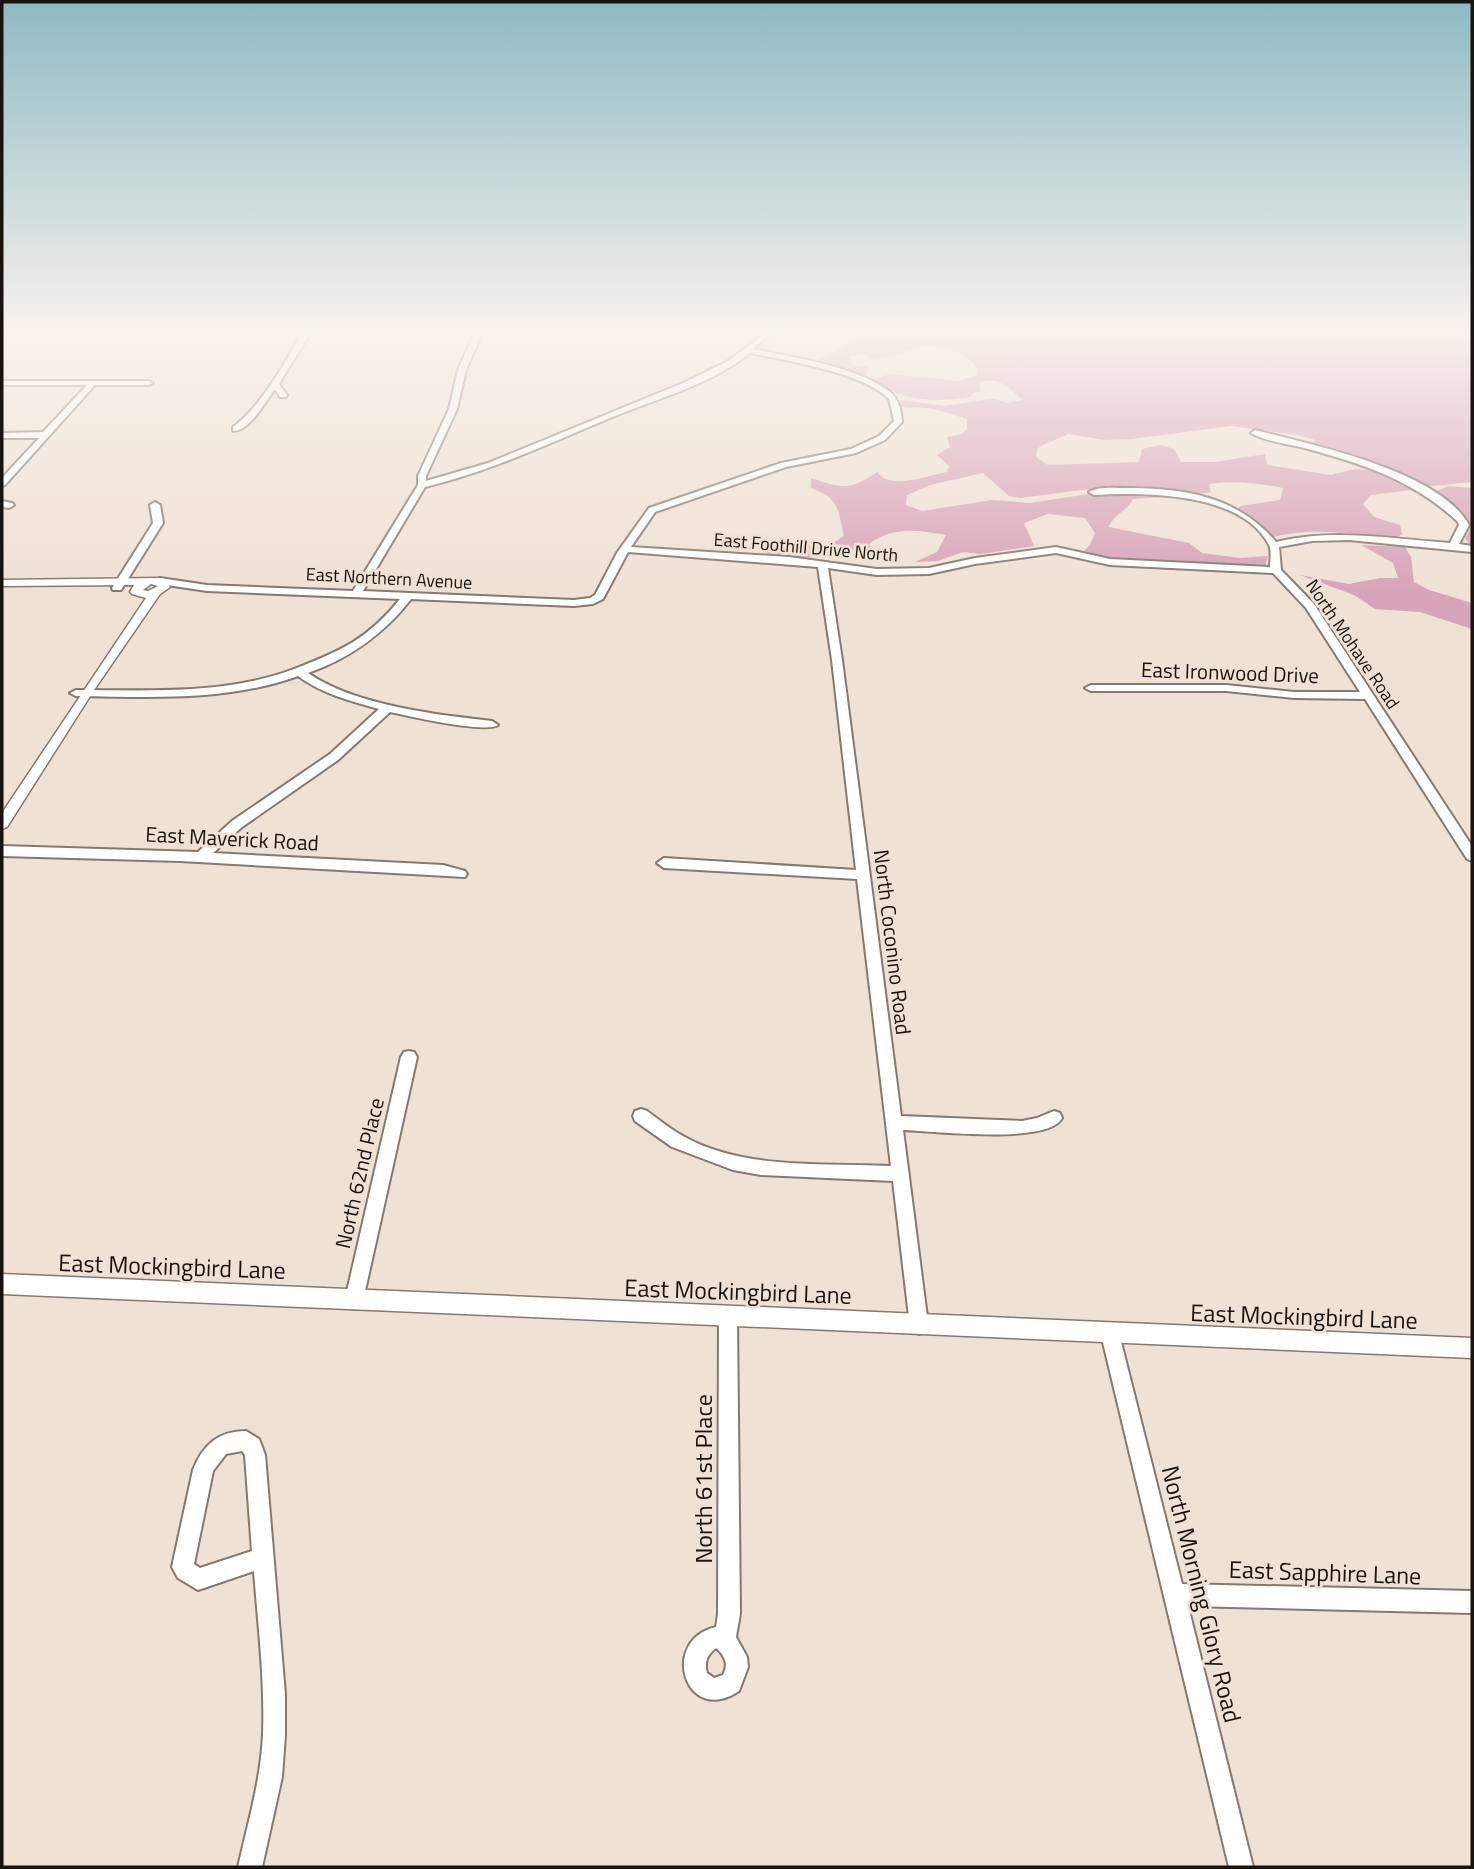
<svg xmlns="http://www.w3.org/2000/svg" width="1474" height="1869" viewBox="0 0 1474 1869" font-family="'Titillium Web',sans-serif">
	<rect width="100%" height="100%" fill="#f0e1d5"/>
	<g fill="#d8a4b9">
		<path d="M870 327H1472V482L1422 487 1314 445 1315 440 1298 435 1231 426 1132 439 1105 440 1068 434 1041 446 1037 449 1036 457 1048 465 1139 462 1142 449 1161 445 1174 449 1181 462H1215L1265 454 1267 465 1331 475 1355 469 1369 470 1412 490 1371 495 1363 504 1374 517 1400 525 1402 534 1396 538C1355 534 1310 526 1270 538L1255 519 1237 510 1240 506 1280 500 1283 488C1258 483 1235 480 1209 484L1211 492 1193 495 1170 489 1141 486 1081 490 1021 498 1009 496 983 473 930 485 907 495 906 505 922 511 992 500 1030 503 1095 493 1158 494 1164 497 1133 499C1129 509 1115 514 1108 527L1189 543 1202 553 1240 558 1268 556 1265 567 1114 559 1084 551 1090 545 1095 533 1085 518 1048 514 1024 523 1034 546 981 554 963 552 938 561 915 562 937 552 946 535C917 530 893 526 869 544L873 552 840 550 819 557 796 558 766 553 764 545H830L844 536C837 507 840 499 811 488V478C841 488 850 491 877 472 892 491 927 475 947 472L949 466 937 455 950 447 947 437 962 434 967 429V419L931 408 901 407V400L945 406 983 400 995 399 1007 403 1022 400C1010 388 997 375 979 383L981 391 973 393 971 397C929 403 908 401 870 381L890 374 958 381 977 375C979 354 936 342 920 347 904 352 889 358 872 360L864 354 849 356 853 366 868 367 867 374 857 377 809 362 832 354 859 337 864 328Z"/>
		<polygon points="1449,486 1472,488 1472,546 1465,539 1471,526 1468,520 1434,492"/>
		<polygon points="1361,545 1405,547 1411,557 1414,582 1429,590 1472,603 1472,629 1420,612 1375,609 1354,595 1300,575 1349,584 1380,578 1398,578 1393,563"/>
	</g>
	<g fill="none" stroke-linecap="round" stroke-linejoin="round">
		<g stroke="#86796f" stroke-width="4">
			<g id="minor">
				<path d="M306 327H314L279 384 287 395 286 397H280L275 389C265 402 250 431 233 431V427C264 404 286 359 306 327Z"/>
				<path d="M477 327H485L466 370 457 409 426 476V481L488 463 683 383 728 361 770 330 787 327 766 338 753 349C790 356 862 368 890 392 899 399 901 411 902 422L885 440 856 453 786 467 655 512 631 547 789 557 877 569 929 568 975 558 1056 547 1110 559 1270 567C1270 560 1272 551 1269 545 1242 492 1144 492 1094 495L1089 492C1099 486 1115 488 1127 488 1184 488 1237 496 1276 542 1335 528 1391 539 1450 543L1459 525 1458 522C1416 482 1364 464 1308 449 1290 444 1266 442 1251 433L1255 430C1311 444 1440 471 1469 525L1459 544 1472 546V552L1349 540 1312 541 1279 547 1281 570 1314 604 1472 846V861L1467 859 1365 699 1294 698 1226 691H1091L1085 688 1091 685H1226L1294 692H1360L1306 608 1273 573 1110 565 1056 553 975 564 929 574 877 575 828 568 842 660 901 1116 1022 1121 1037 1118 1054 1111 1060 1113 1062 1118C1049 1145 932 1131 903 1130L928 1325 925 1331 919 1334 913 1331 910 1325 893 1181 761 1175 733 1170 672 1147 635 1121 633 1116 635 1111 641 1109 647 1111C658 1119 670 1129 683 1136 742 1170 825 1163 891 1166L857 879 664 868 657 863 664 858 856 870 832 660 818 567 628 552 603 599 593 604 574 606 411 599C383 635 350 658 308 673 353 705 437 715 492 721L498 725C486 734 408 716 390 712L338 760 242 827 213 853 443 865 465 871 467 874 465 877 180 861 2 856V846L198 852 232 821 330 754 379 709C351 701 322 694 298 676 226 702 151 697 76 696L70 693 76 690C150 690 225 695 294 669 341 651 368 639 400 599L207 591 160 584 155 581 160 578 207 585 353 591 418 485V476L449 409 458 370ZM750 353C785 360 864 373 889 399L894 421 879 436 851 449 781 463 649 508 617 553 595 595 590 598 574 600 363 591 425 487C492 471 552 442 615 416 659 398 712 384 750 353Z"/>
				<polygon points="2,381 149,381 153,383 149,385 95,385 5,485 2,486 2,478 39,438 2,438 2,433 43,432 87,385 2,385"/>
				<polygon points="2,501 12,503 14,505 9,508 2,507"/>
				<polygon points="155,502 160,505 163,523 121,590 113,590 112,588 153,523 150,505"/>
				<polygon points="409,1051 414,1052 417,1057 363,1300 360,1306 354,1309 348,1306 345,1300 401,1057 404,1052"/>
				<path d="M728 1308 734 1311 737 1317 740 1614 736 1637 747 1657 748 1667 739 1691C685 1727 659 1640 716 1627L718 1614 719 1317 722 1311ZM716 1648C725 1656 729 1664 723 1675L714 1678 707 1673C704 1662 707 1655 716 1648Z"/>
				<polygon points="1110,1325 1117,1327 1119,1334 1182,1584 1472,1591 1472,1613 1188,1606 1253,1867 1229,1867 1101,1334 1103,1327"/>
				<path d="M246 1431 259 1439 265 1455 285 1694V1735L282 1777 262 1867H238C248 1823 261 1779 263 1734 265 1680 258 1625 254 1571L198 1590 178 1578 172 1567 193 1470C203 1445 218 1431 246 1431ZM242 1451 245 1455 252 1551 200 1568 194 1564 213 1471 226 1454Z"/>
			</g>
		</g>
		<g stroke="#86796f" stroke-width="3">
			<g id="tertiary">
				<path d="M160 578 164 579 170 587 160 594 92 693 7 827 2 829V813L146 598 132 594 130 592 134 585 2 586V580ZM151 584 158 586 148 591 143 590Z"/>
				<polygon points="2,1274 1472,1338 1472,1358 2,1294"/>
			</g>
		</g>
		<use href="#minor" fill="#fff" fill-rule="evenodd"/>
		<use href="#tertiary" fill="#fff" fill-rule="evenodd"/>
	</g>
	<linearGradient id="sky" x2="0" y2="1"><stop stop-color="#8dbac3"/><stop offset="0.56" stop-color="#f8f2ec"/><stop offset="1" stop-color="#f8f2ec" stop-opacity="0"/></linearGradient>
	<rect width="1474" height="589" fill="url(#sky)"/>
	<g text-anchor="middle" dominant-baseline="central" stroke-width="6" stroke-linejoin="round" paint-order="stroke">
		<g font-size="18" fill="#18130f" stroke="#f0e1d5">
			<text transform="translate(806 547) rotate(5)">East Foothill Drive North</text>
			<text transform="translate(389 578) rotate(3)">East Northern Avenue</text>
			<text transform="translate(1353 644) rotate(56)">North Mohave Road</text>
		</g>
		<g font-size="21" fill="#18130f" stroke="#f0e1d5">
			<text transform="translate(1230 672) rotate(2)">East Ironwood Drive</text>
			<text transform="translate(232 838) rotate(3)">East Maverick Road</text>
			<text transform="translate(893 942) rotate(83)">North Coconino Road</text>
			<text transform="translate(359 1173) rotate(-77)">North 62nd Place</text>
		</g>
		<g font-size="24" fill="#18130f" stroke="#f0e1d5">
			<text transform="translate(172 1266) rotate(2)">East Mockingbird Lane</text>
			<text transform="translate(738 1291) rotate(2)">East Mockingbird Lane</text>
			<text transform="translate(1304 1316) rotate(2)">East Mockingbird Lane</text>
			<text transform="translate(703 1479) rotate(-90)">North 61st Place</text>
			<text transform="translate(1325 1572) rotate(2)">East Sapphire Lane</text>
			<text transform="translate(1202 1594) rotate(76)">North Morning Glory Road</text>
		</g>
	</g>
	<rect width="1474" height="1869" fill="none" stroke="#18130f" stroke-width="7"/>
</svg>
